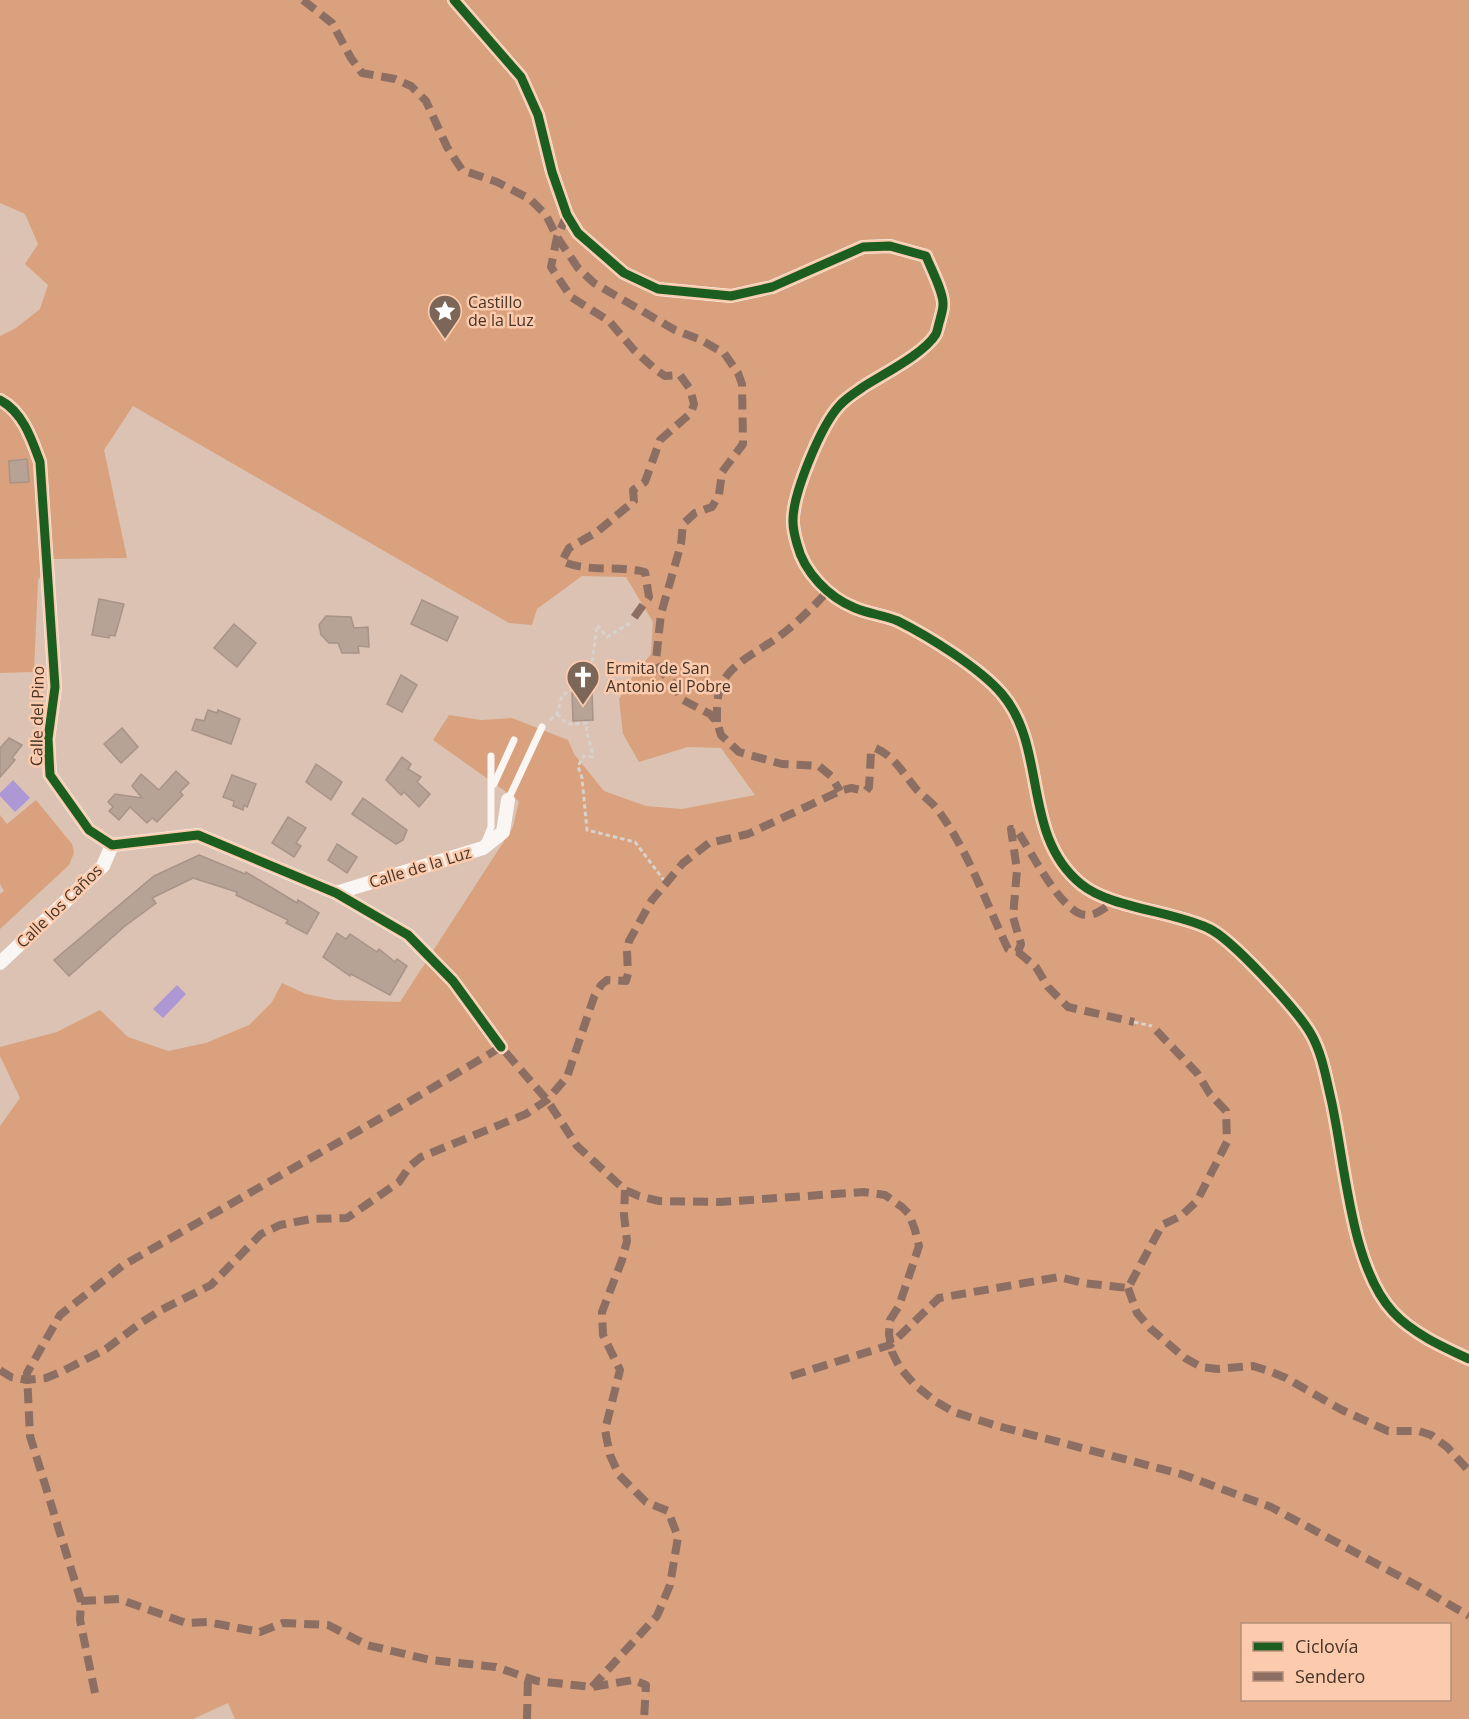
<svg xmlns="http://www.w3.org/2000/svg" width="1469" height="1719" viewBox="0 0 1469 1719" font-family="'Open Sans',sans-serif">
	<rect width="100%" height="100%" fill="#dcc2b2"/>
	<g fill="#d9a17d" fill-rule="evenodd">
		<path d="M0 0H1469V1719H235L228 1703 193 1719H0V1126L20 1098 0 1056V1047L57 1032 100 1010 128 1037 168 1051 206 1043 249 1025 272 1002 282 983 306 994 335 1000 400 1002 513 827 519 801 433 740 449 715 481 720 512 718 568 740 574 754 604 791 646 806 682 809 755 795 721 748 688 747 639 762 623 734 619 699 633 676 651 654 653 622 626 577 582 576 537 609 532 625 509 623 133 406 104 450 127 558 53 559 38 580 34 672 0 673V336L16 328 40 309 48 285 25 264 38 244 25 214 0 203ZM1242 1624H1450V1700H1242Z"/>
		<polygon points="36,800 72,844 74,853 69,865 0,929 0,894 4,891 0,884 0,815 7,824"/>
	</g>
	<g fill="#ae97d5">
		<polygon points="13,780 30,798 15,812 0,796 0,793"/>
		<polygon points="177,985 186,994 163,1018 153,1009"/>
	</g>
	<g fill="#b7a396" stroke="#a79387" stroke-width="1.5">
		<polygon points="27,459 29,482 10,483 9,461"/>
		<polygon points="99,599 124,604 115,636 110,635 109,638 92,635"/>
		<polygon points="422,600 458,617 447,641 411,624"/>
		<polygon points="326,616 351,617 354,628 368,627 369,647 358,646 359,653 342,653 338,643 329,643 321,635 319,625"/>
		<polygon points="234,624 256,643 237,667 214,648"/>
		<polygon points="401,675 417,685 402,712 387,704"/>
		<polygon points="592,692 593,720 573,721 572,693"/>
		<polygon points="208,710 217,713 218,710 240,719 231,744 192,730 196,719 204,721"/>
		<polygon points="122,728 138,747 121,763 104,744"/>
		<polygon points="9,738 22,745 12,758 15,760 0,777 0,748"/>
		<polygon points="402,757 411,764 408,769 421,777 417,782 430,794 419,807 404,792 401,795 386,780"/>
		<polygon points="316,764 342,782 331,800 306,782"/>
		<polygon points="176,771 189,783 180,792 183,795 157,822 152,818 147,823 130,807 119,820 109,811 113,807 108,802 115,794 142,798 132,786 141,774 159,790"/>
		<polygon points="232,775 256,784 247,807 244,805 243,810 233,806 234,801 223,797"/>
		<polygon points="363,798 407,830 403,840 396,844 352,814"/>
		<polygon points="288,817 306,828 296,843 301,846 294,857 272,843"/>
		<polygon points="337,844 357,857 347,873 328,860"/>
		<polygon points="199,855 245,874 246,872 297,903 298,900 319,913 307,934 286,923 288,920 236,895 237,892 193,878 152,898 156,903 125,926 69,976 54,960 154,876"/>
		<polygon points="337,933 346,939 350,934 377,952 379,949 395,962 397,959 407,966 390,995 351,974 350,976 323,957"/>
	</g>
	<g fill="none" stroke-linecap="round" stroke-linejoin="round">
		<g stroke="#d9d1cc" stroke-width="3" stroke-dasharray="4.5 3" stroke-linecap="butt">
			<path d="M557 714 567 724 587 723C585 736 593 746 592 757L584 756 578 766 582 778 587 830 635 842 666 883"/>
			<polyline points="550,720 557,714 562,696 584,680 592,663 597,625 607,637 630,623"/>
			<polyline points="1134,1022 1152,1026"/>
		</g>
		<g stroke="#faf6f3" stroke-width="7">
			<polyline points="494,784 514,740"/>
			<polyline points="508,800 542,727"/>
			<polyline points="485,842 491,827 491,756"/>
		</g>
		<g stroke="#faf6f3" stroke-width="14">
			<path d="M454 0 521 77 538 115 552 172 567 215 578 233 624 273 658 289 731 296 772 287 863 247 890 246 926 256C931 269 944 293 943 305 943 310 941 315 940 320 939 322 937 333 936 334 924 354 883 374 863 387 856 392 846 398 840 405 821 425 792 495 793 522 793 529 795 537 797 544 804 572 828 597 855 608 869 614 884 615 898 621 928 636 980 668 1002 694 1048 748 1021 835 1081 884 1110 908 1172 911 1208 928 1231 938 1298 1011 1311 1034 1322 1053 1326 1078 1331 1099 1345 1160 1350 1266 1393 1312 1412 1333 1443 1347 1469 1359"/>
			<path d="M0 400C23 412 32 440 40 462L55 687 48 739 50 775 89 830 112 845 198 835 336 893 408 935 453 981 501 1047"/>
			<polyline points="336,893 483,848 503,832 508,800"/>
			<polyline points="0,963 103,866 112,845"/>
		</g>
		<g stroke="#8d6e63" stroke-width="8" stroke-dasharray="15 8" stroke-linecap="butt">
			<polyline points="303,0 332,23 351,58 362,73 395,79 411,86 426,101 447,147 462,170 497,182 530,199 546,215 557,237 578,268 594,283 675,330 699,339 724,353 738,373 742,384 743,444 722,472 719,495 712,507 695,513 683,524 681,544 661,614 656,660 660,670 674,684 681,699 710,714 717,722 721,735 739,752 782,764 819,766 831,776 840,791"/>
			<path d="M567 215 557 237 551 267 571 297 609 321 634 350 655 369 665 376 680 375 690 389 694 404 691 413 660 440 645 482 633 490 634 501 597 532 569 548 562 561C587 573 618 565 645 572L649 597 630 623"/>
			<path d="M717 722C717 707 716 691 725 678 738 660 760 650 777 638 795 625 812 608 828 591"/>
			<polyline points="1018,952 1036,967 1048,987 1068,1007 1134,1022"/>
			<polyline points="1128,1288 1137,1313 1151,1329 1185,1358 1201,1367 1217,1369 1253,1366 1269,1371 1286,1378 1342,1410 1388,1431 1419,1431 1431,1435 1447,1447 1469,1471"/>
			<path d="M0 1370 11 1377 27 1380 46 1378 63 1371 106 1349 142 1322 161 1310 211 1285 261 1234 280 1225 311 1219 347 1218 399 1182 410 1166 421 1157 526 1114 547 1100 567 1077 594 997 601 985 607 980 626 981 628 974 627 951 629 941 652 900 683 863 709 843 748 834 840 791 851 788 866 791 869 787 871 752 875 748C895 756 904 775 917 790 924 797 932 802 937 809 968 850 986 903 1008 949L1013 952H1018L1021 944 1013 917 1017 870 1011 829H1016L1018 832C1031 851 1063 917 1088 915 1098 915 1107 906 1116 900"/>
			<polyline points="791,1376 890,1345 939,1298 1059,1277 1083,1283 1128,1288 1162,1225 1181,1216 1197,1201 1227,1142 1226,1111 1210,1094 1197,1073 1152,1026"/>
			<polyline points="81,1601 119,1599 186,1623 207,1622 260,1632 283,1623 328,1625 367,1645 430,1660 496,1667 537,1681 592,1687 633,1680 646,1685 644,1719"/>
			<polyline points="592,1687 657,1616 670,1585 678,1537 668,1511 646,1502 619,1475 610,1455 605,1430 620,1370 603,1335 602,1312 622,1260 627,1241 624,1215 625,1190"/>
			<polyline points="95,1693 80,1620 81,1601 30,1436 27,1373 60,1315 122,1266 400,1107 501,1047 547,1100 577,1146 625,1190 639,1196 659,1201 720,1202 864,1192 885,1195 902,1207 909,1214 915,1230 919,1246 899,1306 890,1320 889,1334 892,1352 900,1368 916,1386 935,1401 954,1412 994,1425 1181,1474 1271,1507 1416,1585 1469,1616"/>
			<polyline points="527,1719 528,1678"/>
		</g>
		<g stroke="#fccbad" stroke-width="13">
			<g id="cycleway">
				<path d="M454 0 521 77 538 115 552 172 567 215 578 233 624 273 658 289 731 296 772 287 863 247 890 246 926 256C931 269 944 293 943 305 943 310 941 315 940 320 939 322 937 333 936 334 924 354 883 374 863 387 856 392 846 398 840 405 821 425 792 495 793 522 793 529 795 537 797 544 804 572 828 597 855 608 869 614 884 615 898 621 928 636 980 668 1002 694 1048 748 1021 835 1081 884 1110 908 1172 911 1208 928 1231 938 1298 1011 1311 1034 1322 1053 1326 1078 1331 1099 1345 1160 1350 1266 1393 1312 1412 1333 1443 1347 1469 1359"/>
				<path d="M0 400C23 412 32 440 40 462L55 687 48 739 50 775 89 830 112 845 198 835 336 893 408 935 453 981 501 1047"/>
			</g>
		</g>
		<use href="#cycleway" stroke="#1b5e20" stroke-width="9"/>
	</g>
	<defs>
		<g id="sight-pin" transform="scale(1.725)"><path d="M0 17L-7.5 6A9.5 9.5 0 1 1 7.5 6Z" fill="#7b6658" stroke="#fccbad"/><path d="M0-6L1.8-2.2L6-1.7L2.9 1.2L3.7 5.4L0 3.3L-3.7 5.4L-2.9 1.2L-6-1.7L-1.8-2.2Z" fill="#fff"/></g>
		<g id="church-pin" transform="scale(1.725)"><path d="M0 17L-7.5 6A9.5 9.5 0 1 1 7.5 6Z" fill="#7b6658" stroke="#fccbad"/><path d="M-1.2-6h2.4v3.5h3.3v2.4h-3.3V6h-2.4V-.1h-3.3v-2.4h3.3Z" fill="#fff"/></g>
	</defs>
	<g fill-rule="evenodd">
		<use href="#sight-pin" x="445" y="311"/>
		<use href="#church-pin" x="583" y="677"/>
	</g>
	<g text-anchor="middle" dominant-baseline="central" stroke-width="5" stroke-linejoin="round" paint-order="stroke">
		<g font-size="16" fill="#473428" stroke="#fccbad" text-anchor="start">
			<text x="468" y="302">Castillo<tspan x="468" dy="18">de la Luz</tspan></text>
			<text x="606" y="668">Ermita de San<tspan x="606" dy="18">Antonio el Pobre</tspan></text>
		</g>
		<g font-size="16" fill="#473428" stroke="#fccbad">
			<text transform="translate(37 716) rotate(-89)">Calle del Pino</text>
			<text transform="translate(420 867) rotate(-17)">Calle de la Luz</text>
			<text transform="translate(59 906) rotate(-44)">Calle los Caños</text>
		</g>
	</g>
	<rect x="1241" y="1623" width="210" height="78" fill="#fccbad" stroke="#b48f78" stroke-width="1.5"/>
	<rect x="1253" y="1642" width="30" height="9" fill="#1b5e20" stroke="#b48f78" stroke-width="1.5"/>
	<text x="1295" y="1653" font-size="18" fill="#473428">Ciclovía</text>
	<rect x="1253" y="1672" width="30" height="9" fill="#8d6e63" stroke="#b48f78" stroke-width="1.5"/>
	<text x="1295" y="1683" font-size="18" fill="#473428">Sendero</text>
</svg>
